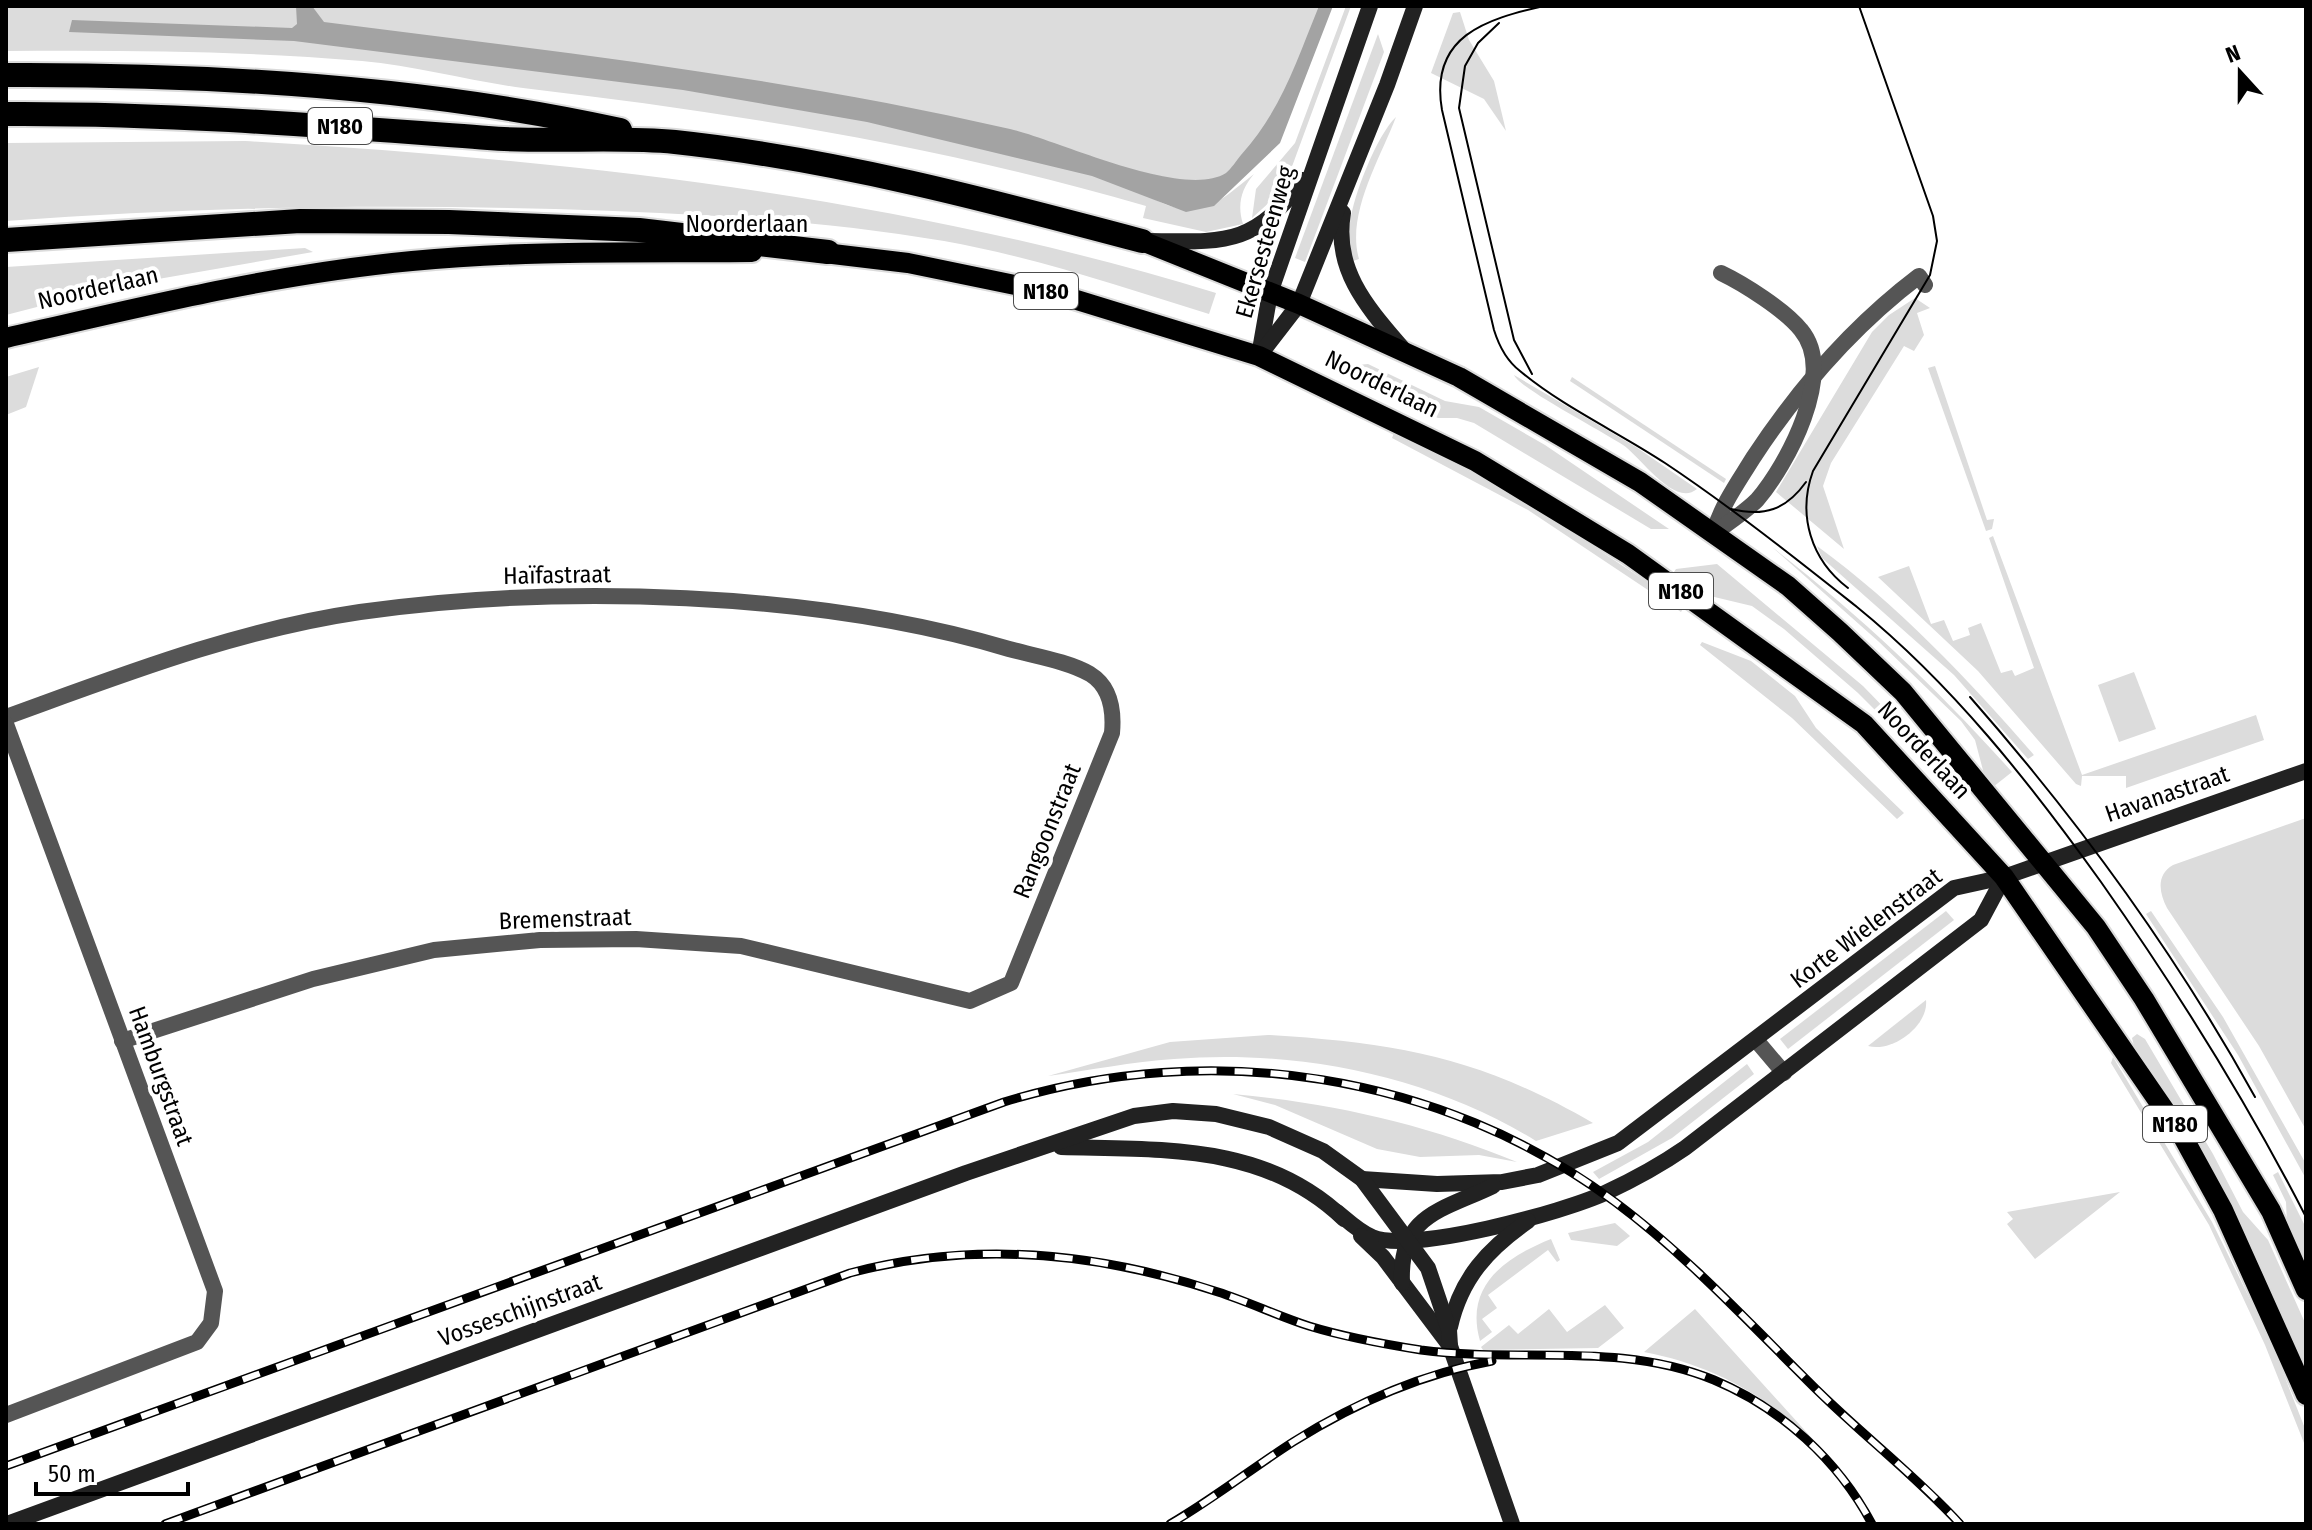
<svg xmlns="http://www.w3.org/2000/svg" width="2312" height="1530" viewBox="0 0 2312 1530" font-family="'Fira Sans Condensed',sans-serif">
	<rect width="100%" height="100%" fill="#fff"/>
	<g fill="#dcdcdc">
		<path d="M6 6H1325L1278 125 1240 174 1152 198C1199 223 1216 204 1254 174 1241 189 1237 205 1243 224L1206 232 1143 218 1146 206C941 146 735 113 523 88 470 81 416 66 362 61 244 51 125 50 6 51Z"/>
		<polygon points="1346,6 1351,6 1290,172 1273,199 1252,218 1256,189 1295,143"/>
		<polygon points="1460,12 1469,40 1494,81 1506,131 1484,99 1431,73 1453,13"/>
		<polygon points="1378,34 1384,52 1305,262 1295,258"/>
		<path d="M1396 117C1380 159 1346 214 1359 259L1353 261C1350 248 1348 236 1350 223 1353 196 1377 135 1396 117Z"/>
		<path d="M245 141C573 160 901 196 1216 293L1209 314C1122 287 1034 257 944 241 816 219 685 213 555 209 372 204 189 207 6 221V143Z"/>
		<polygon points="305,248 313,252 118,286 6,315 6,267"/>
		<polygon points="1915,298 1930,308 1917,313 1924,335 1914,351 1904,346 1831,463 1823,486 1844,549 1776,492 1872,332 1889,315"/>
		<polygon points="1368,364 1445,401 1479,407 1545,445 1669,529 1651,529 1474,423 1457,418 1438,418 1349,378 1343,370 1347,366"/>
		<polygon points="1935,366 1987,520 1994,519 1992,529 1986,531 1928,368"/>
		<polygon points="39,367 26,407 6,415 6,377"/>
		<path d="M1514 375 1636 447 1697 489C1674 508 1640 456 1623 445 1604 432 1519 388 1514 375Z"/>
		<polygon points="1572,377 1726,479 1724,483 1570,381"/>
		<path d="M1394 433C1497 481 1590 543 1684 607L1681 612 1528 510 1392 438Z"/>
		<polygon points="1993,536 2082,775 2256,715 2264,740 2126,788 2126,776 2082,776 2081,786 2076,784 1978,671 1878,577 1909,566 1931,624 1944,620 1953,641 1970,635 1968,628 1981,623 2001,673 2012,670 2015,676 2034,668 1989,538"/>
		<path d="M1817 546C1898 605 1968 679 2034 755L2028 759 1954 675 1822 558Z"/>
		<path d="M1772 547C1860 615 1938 689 2012 772L1993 787 1984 774 1975 740 1961 721 1878 641Z"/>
		<polygon points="1717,564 1863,686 1969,795 1962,797 1858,693 1784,629 1752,606 1706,595 1674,572 1676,569"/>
		<polygon points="1702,642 1751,661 1795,696 1816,728 1904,813 1897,819 1792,718 1700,645"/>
		<polygon points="2134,672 2156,729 2119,742 2098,685"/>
		<path d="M2306 818V1130L2259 1046 2167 908C2159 892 2156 875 2173 865Z"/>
		<polygon points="1946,911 1954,920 1788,1049 1780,1039"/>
		<polygon points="2151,911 2223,1017 2306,1164 2306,1179 2238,1055 2146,914"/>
		<path d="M1926 1000C1929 1025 1893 1053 1868 1046Z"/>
		<path d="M2137 1034 2145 1039 2213 1154 2243 1212 2268 1240 2306 1325V1371C2260 1259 2206 1144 2134 1046L2132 1038Z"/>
		<path d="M1268 1035C1397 1043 1479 1057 1593 1123L1536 1141C1430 1076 1299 1049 1174 1059 1132 1062 1090 1070 1048 1076L1170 1042Z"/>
		<polygon points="2113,1057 2212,1222 2271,1342 2306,1431 2306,1448 2265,1345 2209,1225 2111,1063"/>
		<polygon points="1747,1064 1754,1074 1672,1138 1599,1179 1593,1172 1648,1142"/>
		<path d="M1233 1094C1332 1103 1425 1124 1517 1162L1479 1155 1420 1157 1377 1149 1275 1105Z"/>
		<polygon points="2278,1172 2306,1228 2306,1268 2287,1225 2286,1202 2273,1175"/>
		<polygon points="2120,1192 2035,1259 2007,1224 2013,1219 2007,1212"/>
		<polygon points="1615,1223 1630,1236 1617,1246 1571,1240 1568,1233"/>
		<path d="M1551 1239 1560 1260 1557 1262 1548 1250 1488 1295 1497 1308 1482 1319 1492 1332 1480 1341C1464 1285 1506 1257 1551 1239Z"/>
		<polygon points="1605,1305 1624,1328 1598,1348 1483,1350 1481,1347 1509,1325 1518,1334 1549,1309 1567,1332"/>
		<path d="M1695 1309 1819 1446C1769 1397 1713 1365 1644 1352Z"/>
	</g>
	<path fill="#a3a3a3" d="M296 6H312L324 22C553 51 785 77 1010 129 1058 140 1183 200 1226 173 1231 169 1237 160 1241 155 1282 109 1296 62 1319 6H1333L1280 143 1214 206 1186 212 1092 176 867 122 683 90 294 41 69 32 72 20 292 28 297 24Z"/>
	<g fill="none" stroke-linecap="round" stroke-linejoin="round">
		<g stroke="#dbdbdb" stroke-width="24">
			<g id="primary">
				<polyline points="1142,241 1299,304 1459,377 1640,482 1788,586 1840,632 1903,692 2096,927 2144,999 2271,1211 2306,1290"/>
				<polyline points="816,252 908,263 1054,293 1259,356 1475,461 1628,554 1864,724 2004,877 2183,1137 2223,1210 2306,1395"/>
				<path d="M6 338C140 307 274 274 412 261 525 250 638 253 752 252"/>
			</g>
		</g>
		<g stroke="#dbdbdb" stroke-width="28">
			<g id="highway">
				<path d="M6 75C205 74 425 87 620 130"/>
				<path d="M6 114C168 113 327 126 488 138 550 143 614 136 675 142 834 159 988 200 1142 241"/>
				<polyline points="6,240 300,221 449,222 639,230 828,252"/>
			</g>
		</g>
		<g stroke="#555" stroke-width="16">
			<path d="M1713 534C1722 504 1737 484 1753 458 1799 388 1853 326 1919 276L1925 285"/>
			<path d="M1713 534C1728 523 1744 513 1757 500 1787 465 1837 373 1801 330 1785 310 1744 284 1721 273"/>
			<path d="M6 717C122 675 237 630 360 612 559 584 815 591 1009 649 1034 656 1067 661 1090 674 1111 687 1114 711 1112 733L1011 983 970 1001 741 946 636 939 540 940 434 950 313 979 122 1041"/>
			<polyline points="6,724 215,1291 211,1323 197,1342 6,1415"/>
			<polyline points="1756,1040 1784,1073"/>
		</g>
		<g stroke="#222" stroke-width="16">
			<path d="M1343 213C1333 271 1369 309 1404 350"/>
			<path d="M1150 241C1226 242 1254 246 1303 180"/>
			<polyline points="1260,350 1270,293 1370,6"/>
			<polyline points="1259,356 1299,304 1387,85 1415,6"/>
			<path d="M1061 1147C1163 1150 1265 1143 1344 1219"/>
			<polyline points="1362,1179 1437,1184 1502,1182 1538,1175 1618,1143 1954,888 2004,877 2306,771"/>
			<path d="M1337 1212C1347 1220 1359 1232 1372 1237 1411 1254 1564 1212 1605 1193 1633 1180 1659 1166 1685 1148L1981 920 2004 877"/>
			<polyline points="1361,1236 1383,1257 1450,1346 1512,1524"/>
			<path d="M1402 1283C1399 1214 1441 1211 1493 1186"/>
			<path d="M1450 1327C1461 1278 1488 1249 1528 1221"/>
			<polyline points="7,1524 966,1173 1134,1116 1173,1111 1216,1114 1269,1127 1323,1151 1362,1179 1428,1268 1449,1330 1450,1346"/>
		</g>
		<use href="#primary" stroke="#000" stroke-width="20"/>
		<use href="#highway" stroke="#000" stroke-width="24"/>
		<g stroke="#000" stroke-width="2">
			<path d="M1544 6C1486 19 1429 36 1442 110L1494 330C1499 346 1507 361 1520 371 1563 407 1618 432 1665 463 1731 507 1795 558 1857 607 1953 685 2029 782 2101 882 2177 990 2246 1100 2306 1217"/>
			<polyline points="1499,23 1478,43 1465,66 1459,108 1514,340 1532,374"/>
			<path d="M1731 509C1764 517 1786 510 1806 482"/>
			<path d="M1848 588C1811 560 1797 515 1813 471L1930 275 1937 241 1933 216 1859 6"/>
			<path d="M1970 697C2078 820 2176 954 2255 1097"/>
		</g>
		<g stroke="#000" stroke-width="9">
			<g id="rail">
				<path d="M6 1466 1004 1102C1211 1038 1441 1073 1615 1202 1689 1257 1753 1327 1819 1392 1865 1437 1917 1477 1960 1524"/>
				<path d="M165 1524 850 1273C974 1240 1097 1252 1218 1292 1249 1302 1278 1316 1309 1326 1345 1337 1383 1344 1421 1350 1519 1363 1620 1341 1714 1380 1781 1408 1838 1460 1872 1524"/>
				<path d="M1170 1524C1213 1499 1251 1469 1293 1442 1355 1403 1421 1374 1492 1361"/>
			</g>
		</g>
		<use href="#rail" stroke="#fff" stroke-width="6" stroke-dasharray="18" stroke-linecap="butt"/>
	</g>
	<g text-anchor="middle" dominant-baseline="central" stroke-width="8" stroke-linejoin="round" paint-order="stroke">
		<g fill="#fff" stroke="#4c4c4c" stroke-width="2">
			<rect x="308" y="108" width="64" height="36" rx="6"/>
			<rect x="1014" y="273" width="64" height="36" rx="6"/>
			<rect x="1649" y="573" width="64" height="36" rx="6"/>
			<rect x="2143" y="1106" width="64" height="36" rx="6"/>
		</g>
		<g font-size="22" font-weight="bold" fill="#000">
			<text x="340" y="126">N180</text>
			<text x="1046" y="291">N180</text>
			<text x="1681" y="591">N180</text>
			<text x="2175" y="1124">N180</text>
		</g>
		<g font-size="24" fill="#000" stroke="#fff">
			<text x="747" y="224">Noorderlaan</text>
			<text transform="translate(1265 242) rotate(-74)">Ekersesteenweg</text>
			<text transform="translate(98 288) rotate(-13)">Noorderlaan</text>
			<text transform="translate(1382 384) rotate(26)">Noorderlaan</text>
			<text transform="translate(557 575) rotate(-1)">Haïfastraat</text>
			<text transform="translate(1924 750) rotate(47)">Noorderlaan</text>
			<text transform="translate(2167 794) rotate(-19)">Havanastraat</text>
			<text transform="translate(1047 831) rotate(-68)">Rangoonstraat</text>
			<text transform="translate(565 919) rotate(-2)">Bremenstraat</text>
			<text transform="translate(1866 928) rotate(-37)">Korte Wielenstraat</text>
			<text transform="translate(161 1076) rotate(70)">Hamburgstraat</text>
			<text transform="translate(520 1310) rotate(-20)">Vosseschijnstraat</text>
		</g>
	</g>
	<rect width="2312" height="1530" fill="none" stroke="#000000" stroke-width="16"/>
	<g transform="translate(2240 72) rotate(339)" stroke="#ffffff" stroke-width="6" paint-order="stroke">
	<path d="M0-6L14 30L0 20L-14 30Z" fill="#000000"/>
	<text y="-12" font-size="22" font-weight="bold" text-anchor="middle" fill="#000000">N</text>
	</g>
	<path d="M36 1482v12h152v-12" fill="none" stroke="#000000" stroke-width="4"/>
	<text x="48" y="1482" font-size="24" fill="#000000" stroke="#ffffff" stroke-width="6" paint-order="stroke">50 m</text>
</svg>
